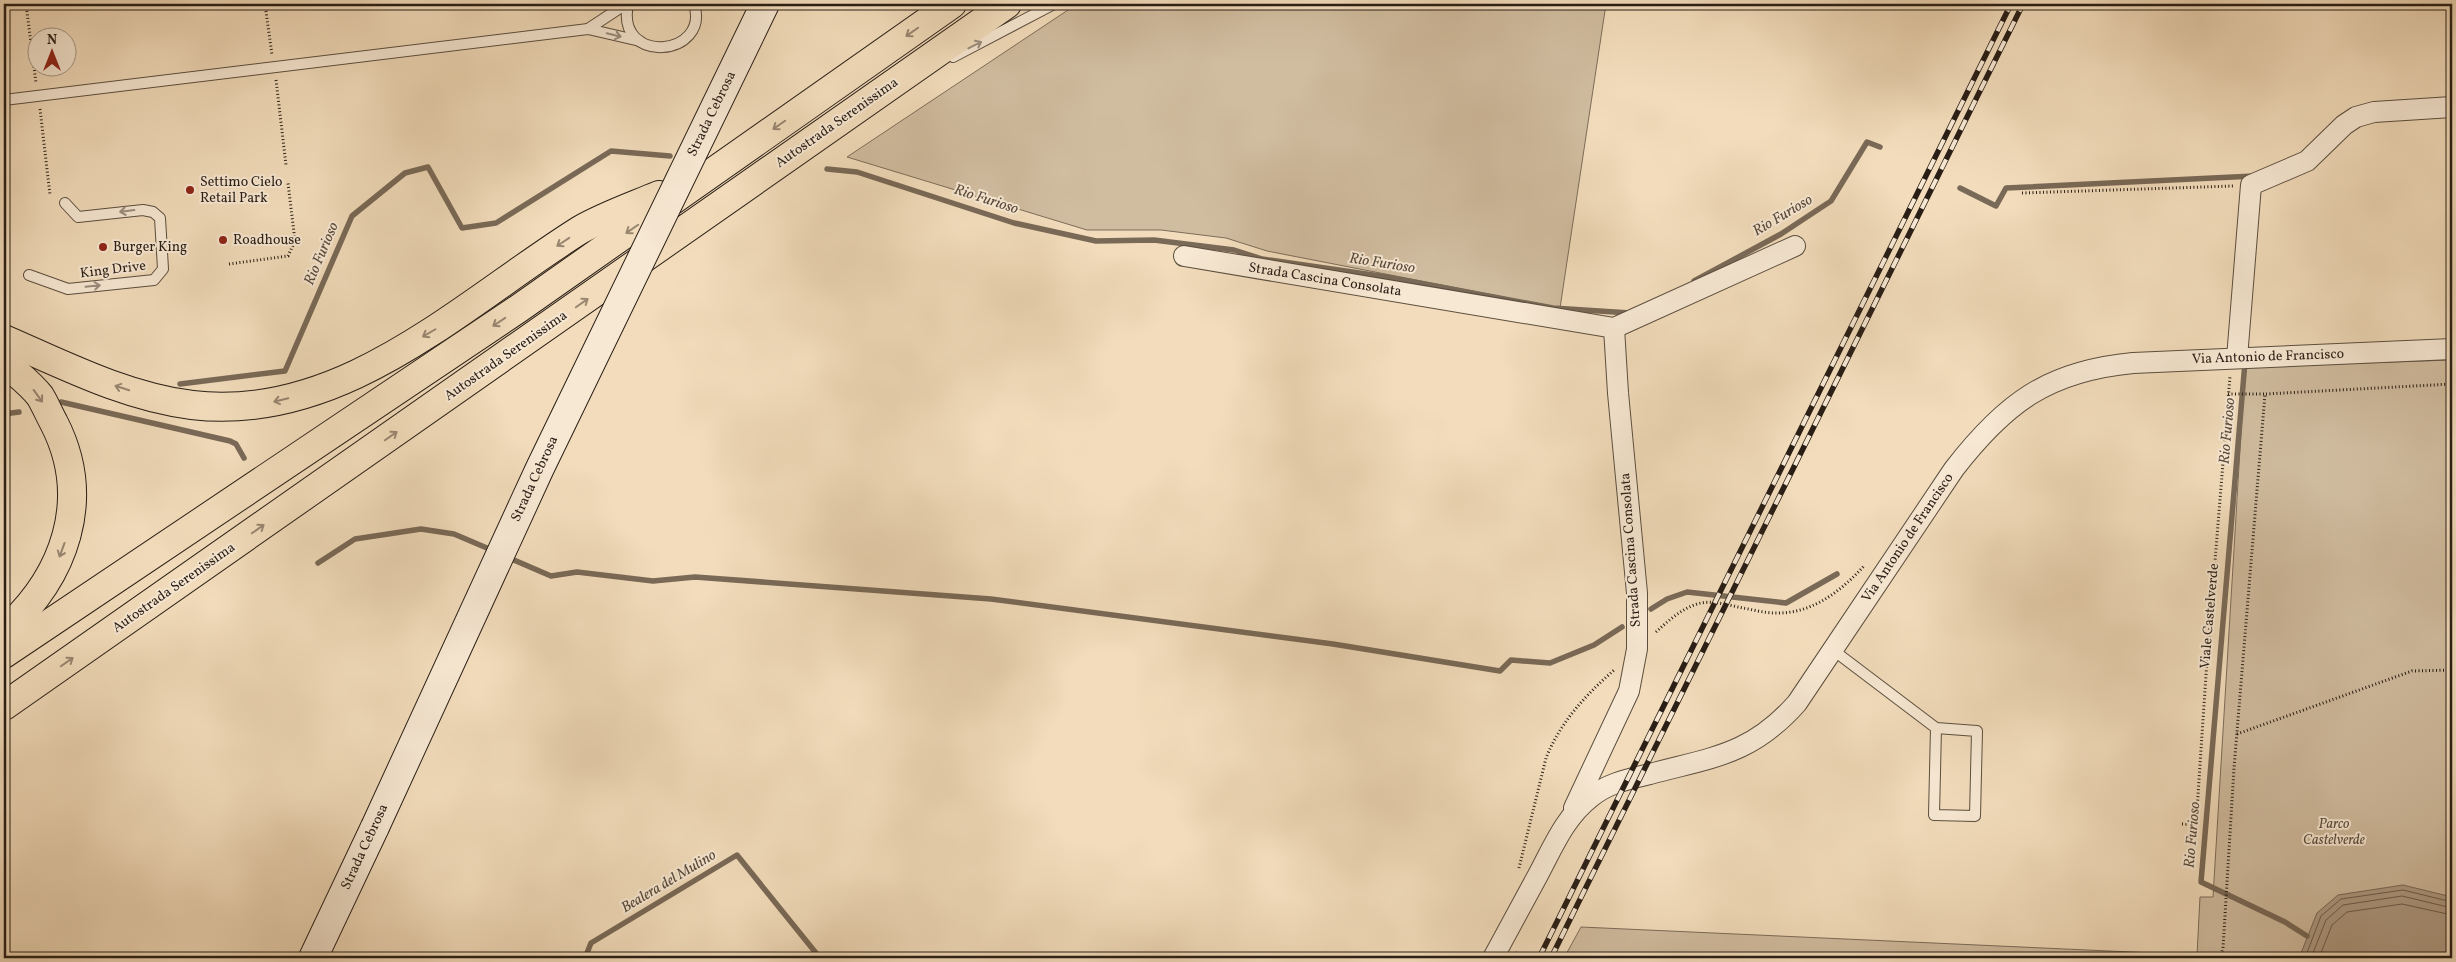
<svg xmlns="http://www.w3.org/2000/svg" width="2456" height="962" viewBox="0 0 2456 962" font-family="Vollkorn,serif">
	<rect width="100%" height="100%" fill="#f2dcbb"/>
	<filter id="stains"><feTurbulence type="fractalNoise" baseFrequency=".004" numOctaves="4"/><feColorMatrix values="0 0 0 0 .2 0 0 0 0 .09 0 0 0 0 .02 0 0 0 .5 -.17"/></filter>
	<radialGradient id="worn" r=".72"><stop offset=".6" stop-color="#630" stop-opacity="0"/><stop offset="1" stop-color="#630" stop-opacity=".3"/></radialGradient>
	<g fill="#d0bc9f" stroke="#7c6d5a">
		<polygon points="1077,4 1606,4 1560,308 1267,251 1226,238 1161,230 1087,230 847,157"/>
		<polygon points="2452,360 2452,958 1564,958 1581,927 2197,955 2200,897 2213,897 2245,367"/>
	</g>
	<polygon fill="#ae9b83" stroke="#796957" points="2403,885 2452,897 2452,958 2299,958 2317,913 2338,895"/>
	<g fill="none" stroke-linecap="round" stroke-linejoin="round">
		<g stroke="#6c5c4c" stroke-width="1">
			<polyline points="2305,958 2321,916 2341,899 2403,890 2452,902"/>
			<polyline points="2311,958 2326,920 2343,905 2402,896 2452,908"/>
			<polyline points="2319,958 2332,925 2347,912 2402,904 2452,915"/>
		</g>
		<g stroke="#796957" stroke-width="5.5">
			<polyline points="827,169 857,172 1014,223 1096,241 1154,240 1234,250 1262,259 1387,277 1553,308 1630,313"/>
			<polyline points="1960,188 1996,206 2006,188 2254,176"/>
			<polyline points="1694,281 1781,234 1831,201 1867,142 1880,147"/>
			<polyline points="2245,362 2201,882 2285,922 2307,936"/>
			<polyline points="180,384 285,371 352,216 405,173 428,167 462,228 496,223 611,151 670,156"/>
			<polyline points="61,402 230,441 236,444 244,458"/>
			<polyline points="4,414 19,412"/>
			<polyline points="507,557 551,576 577,572 653,581 695,577 991,599 1333,644 1500,671 1511,660 1550,663 1594,645 1622,627"/>
			<polyline points="318,563 355,539 421,529 454,534 494,551"/>
			<polyline points="1651,609 1667,599 1687,592 1786,603 1837,574"/>
			<polyline points="585,958 591,943 737,855 820,958"/>
		</g>
		<g stroke="#5b4e3f" stroke-width="12">
			<g id="lane">
				<path d="M628 4C615 66 711 57 694 4"/>
				<polyline points="588,29 626,4"/>
				<polyline points="953,57 1054,4"/>
				<polyline points="4,100 588,29 640,41"/>
				<polyline points="29,275 68,289 154,280 163,269 160,218 153,212 143,210 78,217 65,203"/>
				<polyline points="1833,650 1936,728 1977,731 1975,816 1934,815 1936,728"/>
			</g>
		</g>
		<g stroke="#5b4e3f" stroke-width="22">
			<g id="street">
				<polyline points="1184,256 1614,328 1795,246"/>
				<polyline points="2237,358 2251,185 2307,161 2344,125 2356,117 2374,112 2452,107"/>
				<polyline points="1574,808 1629,691 1637,649 1637,593 1618,393 1614,328"/>
				<path d="M1493 958C1508 930 1523 903 1538 875 1553 847 1565 817 1591 797 1608 783 1629 779 1650 774 1713 757 1751 755 1797 703L1954 469C2005 403 2048 371 2133 363L2452 349"/>
			</g>
		</g>
		<g stroke="#291e16" stroke-width="30">
			<polyline id="secondary" points="313,958 375,827"/>
		</g>
		<g stroke="#291e16" stroke-width="30">
			<g id="highway">
				<path d="M4 339C64 365 126 397 192 405 343 423 462 304 580 230 604 216 633 206 659 195"/>
				<path d="M4 362C16 373 30 383 40 396 45 404 49 414 54 423 93 499 65 577 4 631"/>
				<polyline points="4,654 518,309 952,4"/>
				<polyline points="4,706 1007,4"/>
			</g>
		</g>
		<g stroke="#291e16" stroke-width="3" stroke-dasharray="1 2.5" stroke-linecap="butt">
			<polyline points="26,4 36,83"/>
			<polyline points="265,4 272,55"/>
			<polyline points="276,80 286,165"/>
			<polyline points="40,109 50,195"/>
			<polyline points="2022,193 2233,186"/>
			<polyline points="229,264 288,256 295,241 288,183"/>
			<polyline points="2228,394 2265,394"/>
			<path d="M1656 632C1668 621 1681 609 1697 604 1710 600 1724 604 1738 607 1750 609 1763 613 1776 613 1812 614 1841 591 1864 566"/>
			<polyline points="2237,734 2412,671 2452,670"/>
			<polyline points="2182,824 2196,825 2207,660 2230,376"/>
			<path d="M1519 868 1546 758C1561 721 1585 696 1614 670"/>
			<polyline points="1516,953 1552,958"/>
			<polyline points="2220,958 2223,948 2234,768 2265,394 2452,384"/>
		</g>
		<use href="#lane" stroke="#f7e8d3" stroke-width="10"/>
		<use href="#street" stroke="#f7e8d3" stroke-width="20"/>
		<use href="#secondary" stroke="#f7e8d3" stroke-width="28"/>
		<use href="#highway" stroke="#f2dcbb" stroke-width="28"/>
		<g stroke="#291e16" stroke-width="5.5">
			<g id="rail">
				<polyline points="1539,958 2011,4"/>
				<polyline points="1551,958 2023,4"/>
			</g>
		</g>
		<use href="#rail" stroke="#f7e8d3" stroke-width="4" stroke-dasharray="11" stroke-linecap="butt"/>
		<g stroke="#291e16" stroke-width="30" stroke-linecap="butt">
			<polyline id="secondary-bridge" points="375,827 540,468 765,4"/>
		</g>
		<use href="#secondary-bridge" stroke="#f7e8d3" stroke-width="28"/>
	</g>
	<defs><path id="oneway-shaft" d="M-6 0H5M1.5-3L5.5 0L1.5 3" fill="none" stroke-width="1.6" stroke-linecap="round" stroke-linejoin="round" transform="scale(1.25)"/></defs>
	<g stroke="#988671">
		<use href="#oneway-shaft" transform="translate(912 32) rotate(145)"/>
		<use href="#oneway-shaft" transform="translate(779 125) rotate(145)"/>
		<use href="#oneway-shaft" transform="translate(632 229) rotate(145)"/>
		<use href="#oneway-shaft" transform="translate(563 242) rotate(146)"/>
		<use href="#oneway-shaft" transform="translate(582 303) rotate(-35)"/>
		<use href="#oneway-shaft" transform="translate(499 322) rotate(146)"/>
		<use href="#oneway-shaft" transform="translate(429 333) rotate(150)"/>
		<use href="#oneway-shaft" transform="translate(122 388) rotate(-162)"/>
		<use href="#oneway-shaft" transform="translate(38 396) rotate(54)"/>
		<use href="#oneway-shaft" transform="translate(281 400) rotate(167)"/>
		<use href="#oneway-shaft" transform="translate(391 436) rotate(-35)"/>
		<use href="#oneway-shaft" transform="translate(258 529) rotate(-35)"/>
		<use href="#oneway-shaft" transform="translate(62 550) rotate(110)"/>
		<use href="#oneway-shaft" transform="translate(67 662) rotate(-35)"/>
	</g>
	<g stroke="#9a8d7e">
		<use href="#oneway-shaft" transform="translate(614 35) rotate(13)"/>
		<use href="#oneway-shaft" transform="translate(975 45) rotate(-27)"/>
		<use href="#oneway-shaft" transform="translate(127 211) rotate(173)"/>
		<use href="#oneway-shaft" transform="translate(93 286) rotate(-6)"/>
	</g>
	<g fill="#8f2418" stroke="#f7e8d3" stroke-width="2">
		<circle cx="190" cy="190" r="5"/>
		<circle cx="223" cy="240" r="5"/>
		<circle cx="103" cy="247" r="5"/>
	</g>
	<g text-anchor="middle" dominant-baseline="central" stroke-width="4" stroke-linejoin="round" paint-order="stroke">
		<g font-size="14" fill="#291e16" stroke="#f7e8d3">
			<text transform="translate(712 114) rotate(-64)">Strada Cebrosa</text>
			<text transform="translate(837 123) rotate(-35)">Autostrada Serenissima</text>
			<text transform="translate(113 270) rotate(-7)">King Drive</text>
			<text transform="translate(1325 280) rotate(9)">Strada Cascina Consolata</text>
			<text transform="translate(506 356) rotate(-35)">Autostrada Serenissima</text>
			<text transform="translate(2268 357) rotate(-2)">Via Antonio de Francisco</text>
			<text transform="translate(535 479) rotate(-65)">Strada Cebrosa</text>
			<text transform="translate(1908 538) rotate(-56)">Via Antonio de Francisco</text>
			<text transform="translate(1631 550) rotate(-94)">Strada Cascina Consolata</text>
			<text transform="translate(174 588) rotate(-35)">Autostrada Serenissima</text>
			<text transform="translate(2210 616) rotate(-85)">Viale Castelverde</text>
			<text transform="translate(365 847) rotate(-65)">Strada Cebrosa</text>
		</g>
		<g font-size="14" fill="#291e16" stroke="#f7e8d3" text-anchor="start">
			<text x="200" y="182">Settimo Cielo<tspan x="200" dy="16">Retail Park</tspan></text>
			<text x="233" y="240">Roadhouse</text>
			<text x="113" y="247">Burger King</text>
		</g>
		<g font-size="14" font-style="italic" fill="#5b4d3f" stroke="#f7e8d3">
			<text x="2334" y="824">Parco<tspan x="2334" dy="16">Castelverde</tspan></text>
		</g>
		<g font-size="15" font-style="italic" fill="#584a3c" stroke="#f7e8d3">
			<text transform="translate(986 200) rotate(18)">Rio Furioso</text>
			<text transform="translate(1783 216) rotate(-31)">Rio Furioso</text>
			<text transform="translate(322 254) rotate(-67)">Rio Furioso</text>
			<text transform="translate(1382 264) rotate(9)">Rio Furioso</text>
			<text transform="translate(2228 431) rotate(-85)">Rio Furioso</text>
			<text transform="translate(2193 835) rotate(-85)">Rio Furioso</text>
			<text transform="translate(669 882) rotate(-31)">Bealera del Mulino</text>
		</g>
	</g>
	<rect width="2456" height="962" fill="none" stroke="#f2dcbb" stroke-width="20"/>
	<rect x="5" y="5" width="2446" height="952" fill="none" stroke="#291e16" stroke-width="2.5"/>
	<rect x="10" y="10" width="2436" height="942" fill="none" stroke="#291e16"/>
	<g transform="translate(52 52)"><circle r="24" fill="#f7e8d3" stroke="#a59787"/>
	<path d="M0-4L9 19L0 12L-9 19Z" fill="#8f2418"/>
	<text y="-8" font-size="14" font-weight="bold" text-anchor="middle" fill="#291e16">N</text>
	</g>
	<rect width="100%" height="100%" filter="url(#stains)"/>
	<rect width="100%" height="100%" fill="url(#worn)"/>
</svg>
